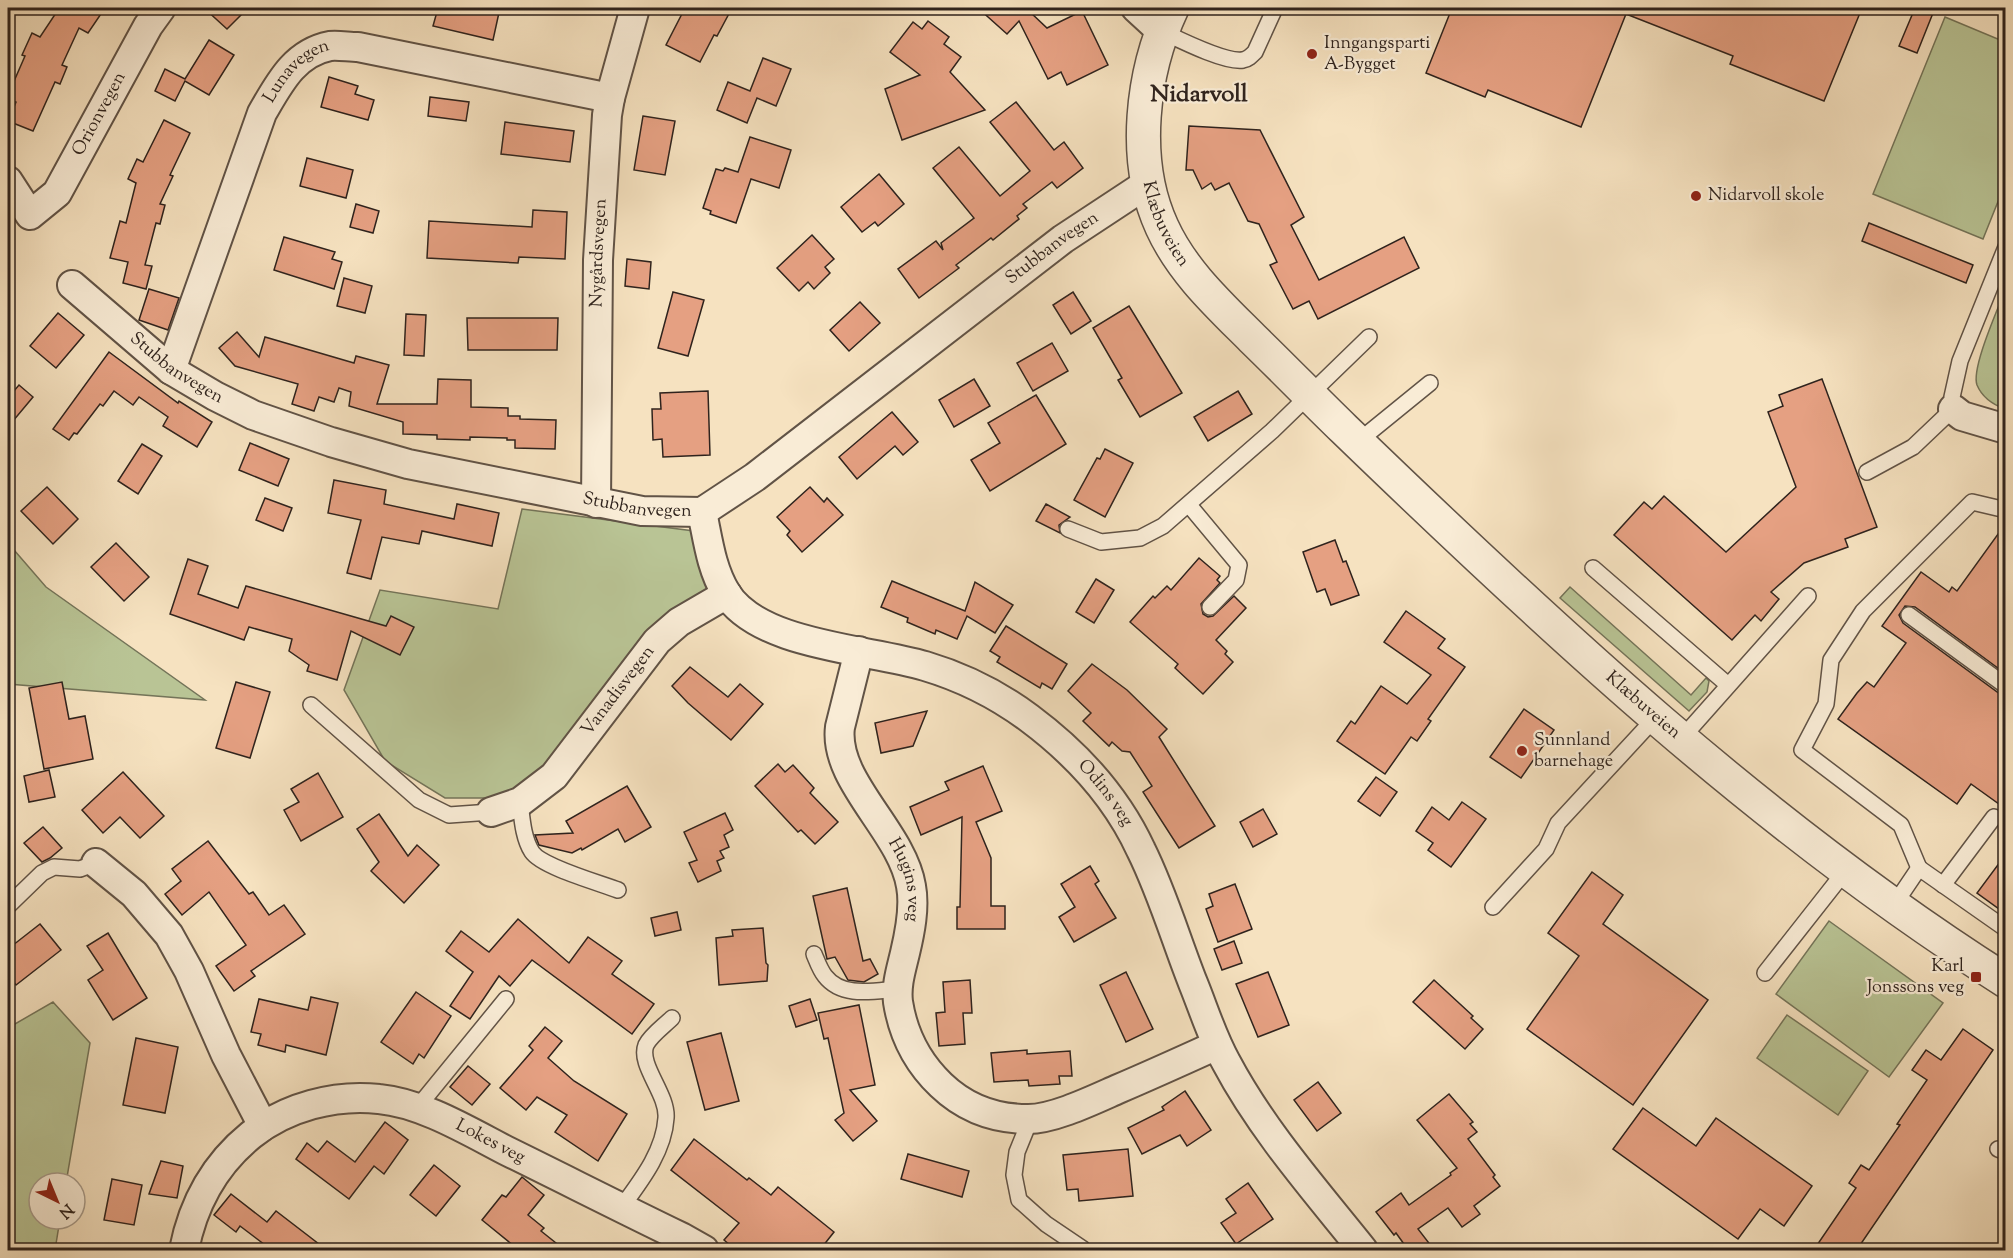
<svg xmlns="http://www.w3.org/2000/svg" width="2013" height="1258" viewBox="0 0 2013 1258" font-family="'Sorts Mill Goudy',serif">
	<rect width="100%" height="100%" fill="#f6e2c0"/>
	<filter id="stains"><feTurbulence type="fractalNoise" baseFrequency=".00333" numOctaves="4"/><feColorMatrix values="0 0 0 0 .2 0 0 0 0 .09 0 0 0 0 .02 0 0 0 .5 -.17"/></filter>
	<radialGradient id="worn" r=".72"><stop offset=".6" stop-color="#630" stop-opacity="0"/><stop offset="1" stop-color="#630" stop-opacity=".3"/></radialGradient>
	<g fill="#b9c495" stroke="#747459" stroke-width="1.5">
		<polygon points="1945,17 2005,42 2005,184 1983,239 1873,194"/>
		<path d="M2005 290V409C1994 405 1982 397 1977 385 1971 368 1998 309 2005 290Z"/>
		<polygon points="522,509 694,531 713,599 560,764 513,798 445,798 385,761 344,690 380,590 498,609"/>
		<polygon points="8,543 46,587 205,700 8,684"/>
		<polygon points="1570,587 1691,695 1706,678 1709,681 1707,692 1689,711 1560,598"/>
		<polygon points="1829,921 1943,1003 1889,1077 1776,994"/>
		<polygon points="53,1002 90,1043 66,1183 39,1183 39,1219 60,1219 55,1250 8,1250 8,1028"/>
		<polygon points="1787,1015 1868,1071 1838,1115 1757,1058"/>
	</g>
	<g fill="#e5a082" stroke="#2f231d" stroke-width="1.5">
		<polygon points="48,8 105,8 88,33 79,28 62,65 67,67 60,84 55,82 33,131 8,121 16,102 8,98 8,95 25,56 22,55 32,33 40,37 56,13"/>
		<polygon points="204,8 248,8 227,29"/>
		<polygon points="438,8 464,13 465,8 500,8 493,40 433,26"/>
		<polygon points="685,8 732,8 717,36 714,35 700,62 666,45"/>
		<polygon points="978,8 1032,8 1029,11 1047,28 1082,11 1108,65 1067,85 1061,72 1048,79 1019,21 1007,34"/>
		<polygon points="1452,8 1862,8 1824,101 1730,64 1733,56 1626,14 1581,127 1488,90 1485,97 1426,73"/>
		<polygon points="1915,8 1935,8 1917,53 1899,46"/>
		<polygon points="928,21 949,37 944,44 961,57 950,72 985,110 902,140 885,89 920,75 890,52 913,22 922,29"/>
		<polygon points="209,40 234,55 209,95 185,81 175,101 155,91 165,69 185,79"/>
		<polygon points="763,58 791,69 776,106 757,98 747,123 717,110 728,82 750,91"/>
		<polygon points="329,77 358,86 355,94 374,100 368,120 321,107"/>
		<polygon points="430,97 469,102 466,121 428,116"/>
		<polygon points="1016,102 1054,150 1064,142 1083,168 1057,188 1052,182 1023,204 1027,208 1017,216 1019,219 993,240 991,238 956,265 959,268 919,298 898,269 936,241 943,250 941,243 974,218 933,168 959,147 1000,196 1030,171 990,122"/>
		<polygon points="643,116 675,121 665,175 634,170"/>
		<polygon points="164,120 190,133 170,175 173,176 160,204 165,205 160,224 156,223 145,265 152,266 146,289 123,283 128,262 110,258 120,221 126,223 136,183 128,179 137,159 143,162"/>
		<polygon points="505,122 574,131 570,162 501,154"/>
		<polygon points="1189,126 1260,130 1304,217 1291,225 1319,280 1404,237 1419,268 1318,319 1309,301 1293,309 1270,265 1277,262 1259,224 1248,221 1229,183 1215,190 1211,183 1202,189 1193,170 1186,170"/>
		<polygon points="750,137 791,150 779,188 751,179 736,223 710,214 711,211 703,208 716,169 723,171 725,168 738,172"/>
		<polygon points="307,158 353,170 346,198 300,186"/>
		<polygon points="879,174 904,204 878,226 875,222 862,232 841,207"/>
		<polygon points="356,204 379,211 373,233 350,227"/>
		<polygon points="533,210 567,212 565,259 519,257 518,263 427,258 429,221 532,227"/>
		<polygon points="1869,223 1973,265 1966,283 1862,241"/>
		<polygon points="812,235 834,259 825,267 830,273 814,289 808,282 799,291 777,268"/>
		<polygon points="284,237 335,252 332,259 342,262 334,289 274,270"/>
		<polygon points="627,259 651,262 649,289 625,286"/>
		<polygon points="344,278 372,286 365,313 337,306"/>
		<polygon points="149,289 179,298 168,330 139,320"/>
		<polygon points="673,292 704,300 688,356 658,348"/>
		<polygon points="1073,292 1091,321 1071,334 1053,305"/>
		<polygon points="860,302 880,323 849,351 830,330"/>
		<polygon points="1129,306 1182,393 1140,417 1118,380 1122,378 1093,328"/>
		<polygon points="58,313 84,335 56,368 30,346"/>
		<polygon points="406,314 426,315 424,356 404,355"/>
		<polygon points="467,318 558,318 557,350 468,350"/>
		<polygon points="237,332 259,357 265,337 354,363 356,356 389,365 377,404 437,404 438,379 471,380 471,407 508,408 508,416 520,416 520,419 556,420 555,449 515,448 515,440 507,440 507,438 470,437 470,440 437,439 437,435 403,434 403,422 349,406 351,392 339,388 334,402 319,397 314,411 292,404 298,384 235,366 219,348"/>
		<polygon points="1052,343 1068,371 1033,391 1017,363"/>
		<polygon points="109,352 178,403 179,401 212,422 197,447 163,426 168,417 139,397 133,405 114,391 103,406 100,404 77,434 74,433 69,440 53,429"/>
		<polygon points="974,379 990,406 954,427 939,400"/>
		<polygon points="1822,379 1877,527 1845,539 1848,547 1804,563 1771,592 1779,599 1761,621 1755,615 1732,640 1614,535 1644,502 1652,509 1664,496 1726,552 1796,487 1768,412 1783,406 1779,395"/>
		<polygon points="19,385 33,397 8,427 8,398"/>
		<polygon points="708,391 710,455 663,457 662,439 653,440 652,409 661,409 660,393"/>
		<polygon points="1238,391 1252,414 1208,441 1194,417"/>
		<polygon points="1036,395 1066,444 990,491 971,460 1000,443 988,423"/>
		<polygon points="892,412 918,442 903,455 895,446 857,479 839,457"/>
		<polygon points="250,443 289,459 278,486 239,470"/>
		<polygon points="142,444 162,456 138,494 118,481"/>
		<polygon points="1105,449 1133,463 1105,517 1074,500 1097,458 1100,459"/>
		<polygon points="334,480 386,490 384,504 454,519 457,504 499,513 492,546 422,531 419,544 382,537 371,579 347,573 361,520 328,513"/>
		<polygon points="47,487 78,519 53,544 21,511"/>
		<polygon points="810,487 824,502 827,498 843,515 802,552 787,535 790,531 777,517"/>
		<polygon points="265,498 292,508 283,531 256,520"/>
		<polygon points="1046,504 1070,517 1059,525 1060,533 1036,521"/>
		<polygon points="2006,523 2006,674 1915,607 1905,606 1899,615 1903,623 2000,694 2006,696 2006,809 1971,784 1957,804 1838,719 1857,693 1867,682 1874,687 1906,643 1882,626 1921,572 1949,592 1952,587 1957,591"/>
		<polygon points="1335,540 1343,562 1346,561 1359,595 1331,605 1325,589 1317,592 1303,552"/>
		<polygon points="116,543 149,577 124,601 91,567"/>
		<polygon points="1199,558 1220,576 1217,580 1220,583 1201,604 1203,614 1208,617 1213,616 1234,596 1246,608 1216,640 1227,651 1225,654 1233,662 1203,694 1175,668 1178,664 1130,622 1153,596 1155,598 1167,586 1171,590"/>
		<polygon points="188,559 208,566 198,594 238,608 246,586 386,626 391,616 414,627 400,655 351,631 337,680 307,671 309,665 289,651 292,639 249,627 244,640 170,614"/>
		<polygon points="1096,579 1114,590 1094,623 1076,612"/>
		<polygon points="892,581 965,611 975,582 1013,605 995,633 967,616 957,639 936,630 935,634 907,622 908,618 881,607"/>
		<polygon points="1406,611 1445,639 1438,648 1465,667 1428,719 1431,721 1417,741 1411,737 1385,774 1337,741 1351,721 1355,724 1381,686 1407,704 1431,675 1384,642"/>
		<polygon points="1006,626 1067,664 1052,689 1042,683 1040,688 997,662 1000,657 990,651"/>
		<polygon points="1092,664 1127,690 1167,729 1159,737 1215,826 1179,848 1143,792 1152,786 1130,752 1122,751 1112,742 1109,746 1083,721 1091,713 1068,691"/>
		<polygon points="690,667 728,697 740,684 763,704 731,740 688,703 672,686"/>
		<polygon points="62,682 69,719 85,716 93,759 44,769 29,688"/>
		<polygon points="236,682 270,692 250,758 216,748"/>
		<polygon points="1524,709 1554,730 1521,778 1490,757"/>
		<polygon points="927,711 913,746 881,753 875,723"/>
		<polygon points="778,764 785,772 793,765 814,788 810,793 838,822 815,844 801,830 798,832 755,786"/>
		<polygon points="983,766 1002,811 976,822 991,858 991,906 1005,906 1005,929 957,929 957,907 960,907 962,817 921,835 910,807 949,790 945,782"/>
		<polygon points="49,770 55,797 29,802 24,776"/>
		<polygon points="123,772 164,816 140,838 120,817 103,833 82,810"/>
		<polygon points="318,773 343,817 301,841 284,810 299,802 291,789"/>
		<polygon points="1376,777 1397,792 1380,816 1358,801"/>
		<polygon points="627,786 651,827 625,842 618,829 582,850 581,848 572,853 539,845 535,835 573,833 566,821"/>
		<polygon points="1462,802 1486,819 1451,867 1428,850 1433,843 1416,831 1432,807 1449,820"/>
		<polygon points="1263,809 1277,834 1253,847 1240,822"/>
		<polygon points="725,813 733,830 724,835 729,847 720,851 724,858 717,861 721,871 698,882 689,863 697,860 684,832"/>
		<polygon points="379,814 408,856 417,845 439,865 404,903 371,871 379,862 357,829"/>
		<polygon points="43,827 62,848 50,858 42,862 24,843"/>
		<polygon points="208,841 249,894 253,892 269,915 284,905 305,934 251,971 255,976 234,991 216,966 246,945 209,892 182,915 165,894 181,881 172,869"/>
		<polygon points="2006,854 2006,914 1977,893"/>
		<polygon points="1090,866 1099,881 1095,884 1116,918 1074,942 1059,917 1075,907 1061,884"/>
		<polygon points="1592,872 1623,895 1603,924 1708,1000 1633,1105 1527,1029 1579,956 1548,933"/>
		<polygon points="1235,884 1252,929 1218,942 1206,909 1213,906 1209,894"/>
		<polygon points="847,888 863,961 870,959 878,974 864,982 848,980 835,957 827,959 813,896"/>
		<polygon points="677,912 681,930 655,936 651,918"/>
		<polygon points="518,919 569,963 588,937 622,961 612,974 654,1004 632,1034 532,960 510,986 499,976 470,1019 450,1006 473,972 446,951 461,931 489,952"/>
		<polygon points="40,924 61,950 16,985 8,975 8,949"/>
		<polygon points="763,928 766,963 768,965 767,981 719,985 716,938 733,936 732,930"/>
		<polygon points="108,933 147,998 113,1020 88,980 103,970 87,946"/>
		<polygon points="1234,941 1242,963 1222,970 1214,949"/>
		<polygon points="1126,972 1153,1029 1126,1042 1100,985"/>
		<polygon points="1268,972 1289,1025 1258,1037 1236,984"/>
		<polygon points="970,980 972,1013 963,1013 965,1044 939,1046 936,1013 945,1012 943,982"/>
		<polygon points="1434,980 1473,1016 1471,1018 1483,1029 1465,1049 1413,1002"/>
		<polygon points="416,992 451,1016 424,1058 419,1054 413,1064 381,1042"/>
		<polygon points="311,997 338,1003 326,1055 286,1045 285,1052 258,1045 261,1034 251,1032 259,999 308,1010"/>
		<polygon points="810,999 817,1020 796,1027 789,1006"/>
		<polygon points="859,1005 875,1085 850,1090 877,1121 853,1141 835,1120 844,1113 828,1038 824,1039 818,1013"/>
		<polygon points="545,1027 562,1041 548,1058 574,1081 627,1114 598,1161 555,1132 567,1115 537,1097 526,1110 500,1088 533,1050 529,1046"/>
		<polygon points="1963,1029 1993,1050 1856,1251 1813,1251 1856,1188 1849,1183 1861,1165 1869,1170 1900,1125 1897,1124 1927,1080 1912,1070 1926,1050 1941,1060"/>
		<polygon points="721,1033 739,1101 705,1110 687,1042"/>
		<polygon points="136,1038 178,1047 165,1113 123,1105"/>
		<polygon points="1027,1050 1027,1054 1070,1051 1072,1076 1059,1076 1060,1084 1029,1086 1028,1080 994,1082 991,1053"/>
		<polygon points="468,1066 490,1084 472,1105 450,1087"/>
		<polygon points="1318,1082 1341,1113 1317,1131 1294,1100"/>
		<polygon points="1185,1091 1211,1130 1187,1146 1180,1135 1142,1154 1128,1128 1164,1110 1162,1107"/>
		<polygon points="1449,1094 1473,1122 1470,1124 1477,1132 1468,1139 1495,1175 1493,1177 1500,1186 1474,1206 1480,1214 1462,1227 1448,1208 1418,1229 1435,1251 1409,1251 1396,1233 1394,1235 1376,1212 1401,1193 1409,1205 1451,1175 1450,1173 1457,1168 1417,1120"/>
		<polygon points="1643,1108 1696,1146 1716,1118 1812,1186 1784,1226 1760,1209 1738,1239 1613,1149"/>
		<polygon points="385,1122 408,1140 384,1174 374,1166 349,1199 296,1159 307,1143 318,1152 327,1141 355,1162"/>
		<polygon points="694,1139 747,1180 749,1178 771,1195 778,1187 834,1232 819,1251 737,1251 724,1240 739,1223 671,1170"/>
		<polygon points="1128,1149 1133,1196 1079,1201 1078,1189 1067,1190 1063,1155"/>
		<polygon points="908,1154 969,1171 962,1197 901,1179"/>
		<polygon points="161,1161 183,1166 177,1198 149,1194"/>
		<polygon points="434,1165 460,1186 436,1216 410,1195"/>
		<polygon points="522,1177 544,1195 528,1215 544,1228 541,1231 566,1251 520,1251 482,1220 502,1195 506,1197"/>
		<polygon points="112,1179 142,1185 134,1225 104,1220"/>
		<polygon points="1248,1183 1273,1219 1236,1244 1221,1223 1236,1213 1226,1199"/>
		<polygon points="231,1194 267,1222 276,1211 328,1251 273,1251 240,1226 236,1232 214,1215"/>
	</g>
	<g fill="none" stroke-linecap="round" stroke-linejoin="round">
		<g stroke="#615346" stroke-width="18">
			<g id="service">
				<path d="M1161 31C1178 39 1225 63 1243 60 1248 59 1251 56 1255 52L1275 8"/>
				<polyline points="1359,443 1371,431 1430,383"/>
				<polyline points="1867,472 1913,447 1953,409 1952,397 1960,361 2006,247"/>
				<polyline points="1189,505 1239,565 1236,580 1210,607"/>
				<polyline points="1068,529 1101,542 1140,538 1163,526 1272,431 1369,337"/>
				<polyline points="1593,568 1728,685"/>
				<polyline points="1909,615 2006,686"/>
				<polyline points="311,705 419,800 449,815 491,812"/>
				<polyline points="1681,739 1808,596"/>
				<path d="M520 802C522 818 523 838 532 852 542 867 600 883 618 890"/>
				<polyline points="1919,868 1901,825 1802,750 1826,704 1831,660 1863,611 1972,502 2006,510"/>
				<polyline points="1943,885 1994,817"/>
				<polyline points="1894,905 1919,868 2006,929"/>
				<polyline points="8,906 42,873 54,867 80,869 96,863"/>
				<polyline points="1493,907 1546,849 1558,823 1656,717"/>
				<path d="M814 954C817 961 820 970 825 976 842 998 873 991 897 989"/>
				<polyline points="1765,973 1846,870"/>
				<polyline points="417,1108 506,999"/>
				<polyline points="1030,1120 1017,1152 1014,1175 1019,1200 1046,1224 1083,1249"/>
				<polyline points="1998,1149 2006,1152"/>
				<path d="M621 1208C640 1182 664 1152 666 1118 668 1094 638 1065 646 1045 651 1035 664 1026 672 1018"/>
			</g>
		</g>
		<g stroke="#615346" stroke-width="32">
			<g id="minor">
				<polyline points="1136,8 1161,31"/>
				<path id="s1" d="M8 181 30 215 57 193 148 26 161 8"/>
				<path id="s2" d="M72 285 171 370 215 396 253 415 331 442 408 464 642 511 702 512 755 477 1063 239 1148 183"/>
				<path id="s3" d="M171 370 262 113C279 84 294 53 330 46 338 45 349 47 358 47L610 98"/>
				<polyline points="1953,409 1962,416 2006,429"/>
				<path id="s4" d="M596 503 598 260 607 115 610 98 635 8"/>
				<path id="s5" d="M702 512C708 540 711 568 726 593 759 646 869 649 925 666 962 677 998 695 1029 718 1076 753 1116 796 1141 850 1162 892 1176 940 1193 983 1204 1010 1212 1037 1226 1062 1262 1130 1315 1190 1363 1250"/>
				<path id="s6" d="M859 651 840 727C833 781 902 831 911 886 915 907 910 932 905 953 901 970 896 985 898 1002 903 1034 918 1063 941 1085 965 1108 995 1119 1028 1119 1054 1119 1093 1100 1118 1089 1151 1075 1184 1060 1217 1045"/>
				<path id="s7" d="M491 812 520 802 554 776 657 641 679 622 727 594"/>
				<polyline points="96,863 134,894 169,935 189,971 226,1055 263,1126"/>
				<path id="s8" d="M184 1250C193 1204 214 1165 251 1135 286 1107 335 1094 379 1099 423 1103 470 1132 509 1152 566 1180 623 1209 681 1237L704 1250"/>
			</g>
		</g>
		<g stroke="#615346" stroke-width="36">
			<g id="tertiary">
				<path id="s9" d="M1172 8C1142 72 1131 160 1162 227 1182 271 1218 304 1252 338 1283 368 1313 399 1344 429 1550 628 1763 827 2006 981"/>
			</g>
		</g>
		<use href="#service" stroke="#f9ecd6" stroke-width="15"/>
		<use href="#minor" stroke="#f9ecd6" stroke-width="28"/>
		<use href="#tertiary" stroke="#f9ecd6" stroke-width="33"/>
	</g>
	<g fill="#8f2418" stroke="#f9ecd6" stroke-width="2">
		<circle cx="1312" cy="54" r="6"/>
		<circle cx="1696" cy="196" r="6"/>
		<circle cx="1522" cy="751" r="6"/>
		<rect x="1970" y="971" width="12" height="12" rx="3"/>
	</g>
	<g text-anchor="middle" dominant-baseline="central" stroke-width="4.5" stroke-linejoin="round" paint-order="stroke">
		<g font-size="18" fill="#2f231d" stroke="#f9ecd6" text-anchor="start">
			<text x="1324" y="44">Inngangsparti<tspan x="1324" dy="21">A-Bygget</tspan></text>
			<text x="1708" y="196">Nidarvoll skole</text>
			<text x="1534" y="741">Sunnland<tspan x="1534" dy="21">barnehage</tspan></text>
			<text x="1964" y="967" text-anchor="end">Karl<tspan x="1964" dy="21">Jonssons veg</tspan></text>
		</g>
		<g font-size="18" fill="#2f231d" stroke="#f9ecd6">
			<text stroke="none"><textPath href="#s3" startOffset="328">Lunavegen</textPath></text>
			<text stroke="none"><textPath href="#s1" startOffset="165">Orionvegen</textPath></text>
			<text stroke="none"><textPath href="#s9" startOffset="224">Klæbuveien</textPath></text>
			<text stroke="none"><textPath href="#s2" startOffset="1124">Stubbanvegen</textPath></text>
			<text stroke="none"><textPath href="#s4" startOffset="250">Nygårdsvegen</textPath></text>
			<text stroke="none"><textPath href="#s2" startOffset="134">Stubbanvegen</textPath></text>
			<text stroke="none"><textPath href="#s2" startOffset="620">Stubbanvegen</textPath></text>
			<text stroke="none"><textPath href="#s7" startOffset="180">Vanadisvegen</textPath></text>
			<text stroke="none"><textPath href="#s9" startOffset="906">Klæbuveien</textPath></text>
			<text stroke="none"><textPath href="#s5" startOffset="526">Odins veg</textPath></text>
			<text stroke="none"><textPath href="#s6" startOffset="248">Hugins veg</textPath></text>
			<text stroke="none"><textPath href="#s8" startOffset="392">Lokes veg</textPath></text>
		</g>
		<g font-size="24" font-weight="bold" fill="#2f231d" stroke="#f9ecd6">
			<text x="1199" y="95">Nidarvoll</text>
		</g>
	</g>
	<rect width="2013" height="1258" fill="none" stroke="#f6e2c0" stroke-width="30"/>
	<rect x="9" y="9" width="1995" height="1240" fill="none" stroke="#2f231d" stroke-width="3"/>
	<rect x="15" y="15" width="1983" height="1228" fill="none" stroke="#2f231d" stroke-width="1.5"/>
	<g transform="translate(57 1201) rotate(137)"><circle r="28" fill="#f9ecd6" stroke="#a89c8c" stroke-width="1.5"/>
	<path d="M0-4.5L10 22L0 15L-10 22Z" fill="#8f2418"/>
	<text y="-9" font-size="16" font-weight="bold" text-anchor="middle" fill="#2f231d">N</text>
	</g>
	<rect width="100%" height="100%" filter="url(#stains)"/>
	<rect width="100%" height="100%" fill="url(#worn)"/>
</svg>
